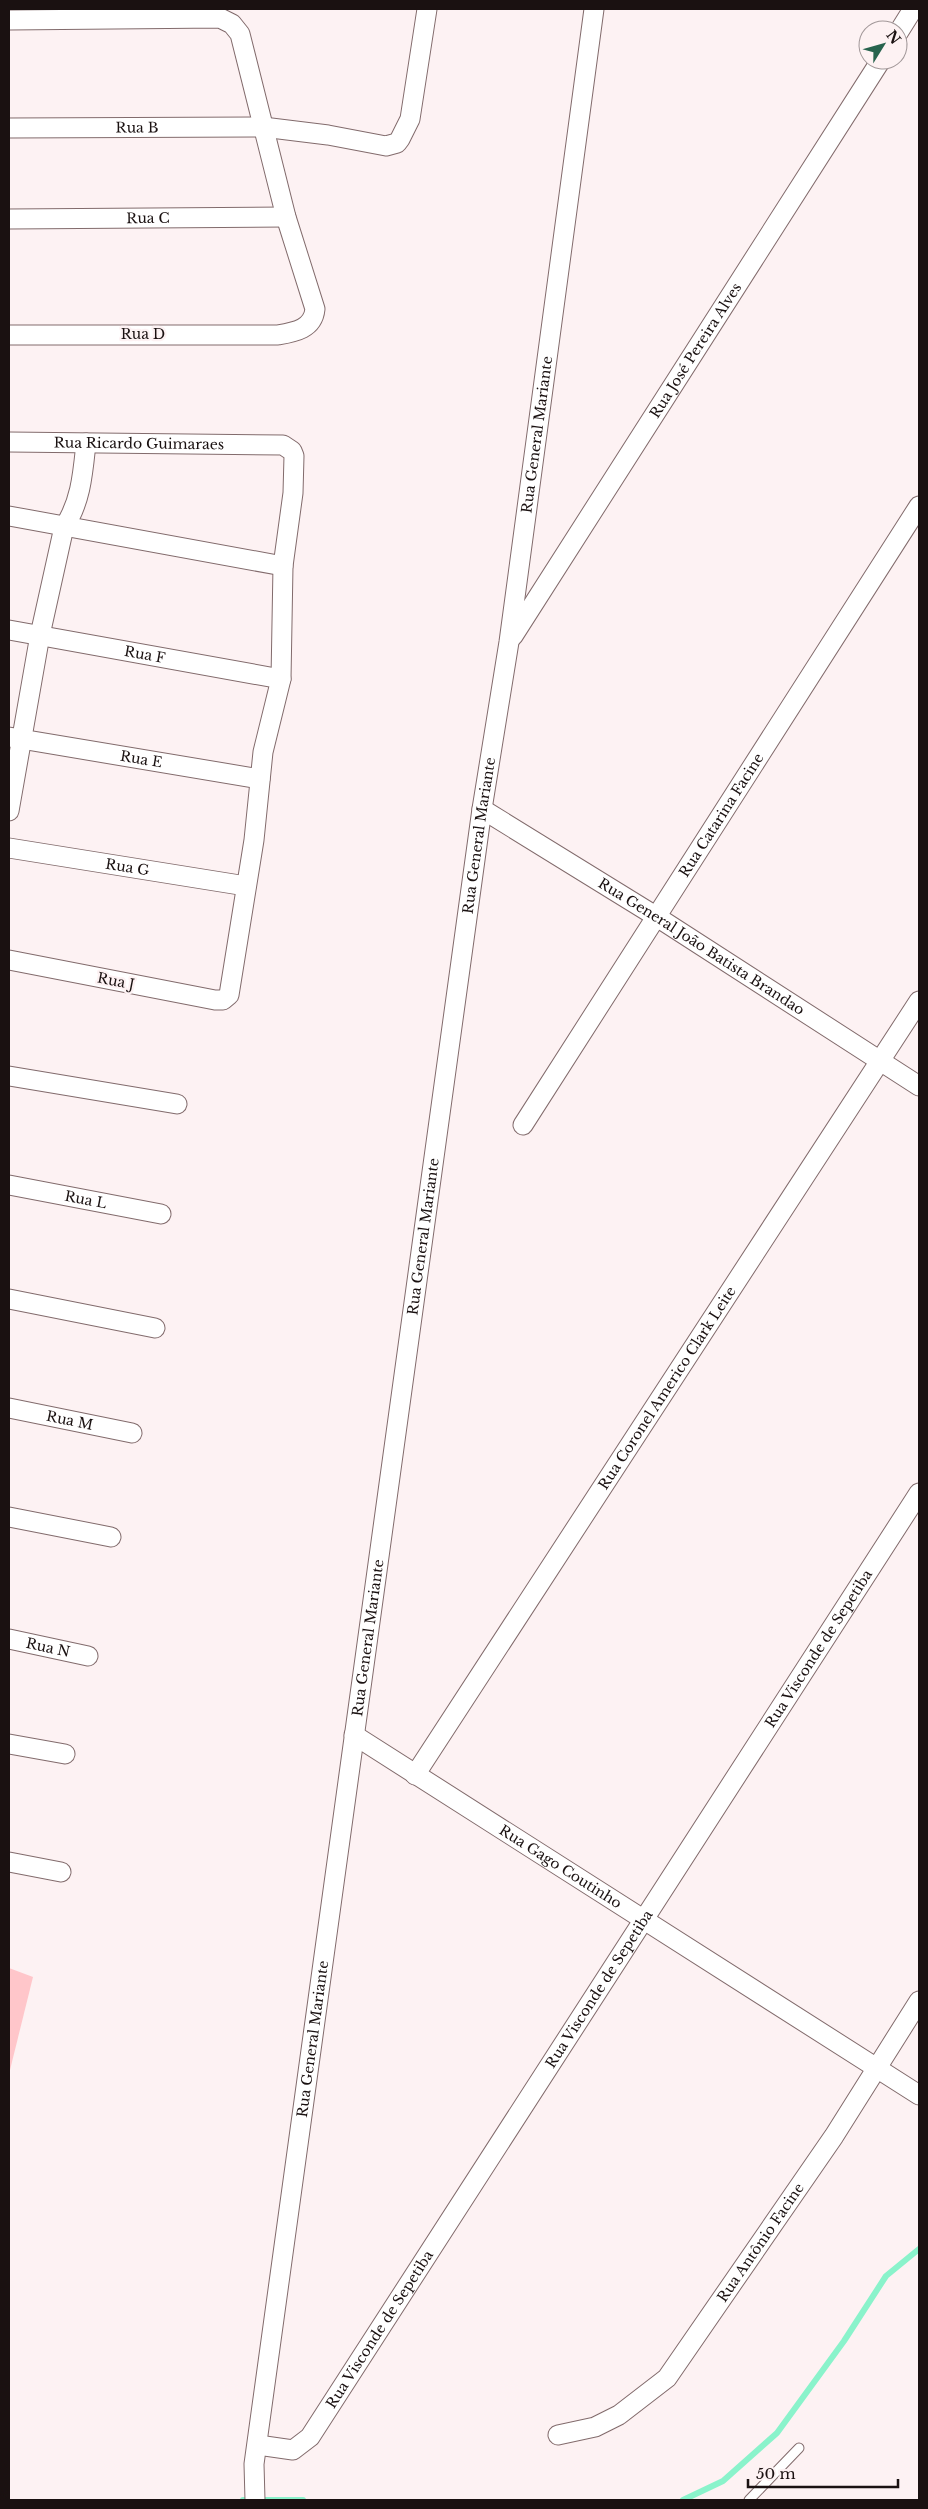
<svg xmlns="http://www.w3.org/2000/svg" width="928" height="2509" viewBox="0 0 928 2509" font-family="'Libre Baskerville',serif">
	<rect width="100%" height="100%" fill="#fdf2f3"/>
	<polygon fill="#ffc6ca" points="9,1968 33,1977 9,2074"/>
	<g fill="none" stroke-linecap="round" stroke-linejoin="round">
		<g stroke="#8af3cb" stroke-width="6">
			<polyline points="243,2500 303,2500"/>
			<polyline points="683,2500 723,2481 777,2433 844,2341 886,2276 919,2249"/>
		</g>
		<g stroke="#826b6c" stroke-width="11">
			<polyline id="lane" points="749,2500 799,2448"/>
		</g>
		<g stroke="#826b6c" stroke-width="21">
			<g id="street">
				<path d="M9 20 220 18 232 24 240 34 286 217 315 309C313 329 295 332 278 335H9"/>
				<polyline points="898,33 913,9"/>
				<path id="s1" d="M9 128 263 127 328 135 386 146 397 143 400 139 410 119 427 9"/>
				<path id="s2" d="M9 219 286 217"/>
				<path id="s3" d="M9 442 283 445 292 451 294 456 293 493 283 566 281 679 263 752 254 840 229 995 223 1000H215L9 960"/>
				<polyline points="9,516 283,566"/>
				<path id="s4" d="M9 630 281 679"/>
				<path id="s5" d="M513 636 881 60"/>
				<path id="s6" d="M9 737 260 779"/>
				<path id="s7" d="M482 809 657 917 919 1086"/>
				<path d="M9 811 40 635 64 527C81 502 83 472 86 443"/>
				<path id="s8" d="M9 848 246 886"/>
				<polyline points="9,1076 177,1104"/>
				<path id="s9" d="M523 1125 919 506"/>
				<path id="s10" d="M9 1185 161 1214"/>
				<polyline points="9,1299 155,1328"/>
				<path id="s11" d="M9 1408 132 1433"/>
				<polyline points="9,1517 111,1537"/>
				<path id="s12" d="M9 1639 88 1656"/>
				<path id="s13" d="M354 1735 919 2095"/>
				<polyline points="9,1744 65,1754"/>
				<path id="s14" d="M415 1775 919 1001"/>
				<polyline points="9,1862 61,1872"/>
				<path id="s15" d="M558 2435 595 2427 619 2415 667 2378 834 2136 919 2001"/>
				<path id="s16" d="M258 2445 293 2450 310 2437 919 1493"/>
				<path id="s17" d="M255 2500 254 2464 482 809 509 642 594 9"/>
			</g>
		</g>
		<use href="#lane" stroke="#fff" stroke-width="9"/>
		<use href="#street" stroke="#fff" stroke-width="19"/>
	</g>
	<g text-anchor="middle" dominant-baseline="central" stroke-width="4.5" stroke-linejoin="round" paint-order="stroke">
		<g font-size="14" fill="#1a1111" stroke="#fdf2f3">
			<text stroke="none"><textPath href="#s1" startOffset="128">Rua B</textPath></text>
			<text stroke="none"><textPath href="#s2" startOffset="139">Rua C</textPath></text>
			<text x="143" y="334">Rua D</text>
			<text stroke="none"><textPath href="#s5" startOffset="339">Rua José Pereira Alves</textPath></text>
			<text stroke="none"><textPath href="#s17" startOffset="2085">Rua General Mariante</textPath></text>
			<text stroke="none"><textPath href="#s3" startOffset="130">Rua Ricardo Guimaraes</textPath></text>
			<text stroke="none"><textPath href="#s4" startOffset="138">Rua F</textPath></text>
			<text stroke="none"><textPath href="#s6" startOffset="134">Rua E</textPath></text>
			<text stroke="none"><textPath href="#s9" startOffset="368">Rua Catarina Facine</textPath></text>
			<text stroke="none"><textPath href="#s17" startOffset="1680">Rua General Mariante</textPath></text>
			<text stroke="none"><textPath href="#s8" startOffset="120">Rua G</textPath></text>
			<text stroke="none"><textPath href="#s7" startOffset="259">Rua General João Batista Brandao</textPath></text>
			<text transform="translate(116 981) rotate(11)">Rua J</text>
			<text stroke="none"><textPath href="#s10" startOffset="78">Rua L</textPath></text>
			<text stroke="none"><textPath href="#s17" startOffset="1275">Rua General Mariante</textPath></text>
			<text stroke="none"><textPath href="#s14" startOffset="462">Rua Coronel Americo Clark Leite</textPath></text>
			<text stroke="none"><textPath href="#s11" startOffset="62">Rua M</textPath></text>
			<text stroke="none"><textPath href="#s17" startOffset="870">Rua General Mariante</textPath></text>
			<text stroke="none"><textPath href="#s12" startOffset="40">Rua N</textPath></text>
			<text stroke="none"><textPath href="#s16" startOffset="995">Rua Visconde de Sepetiba</textPath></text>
			<text stroke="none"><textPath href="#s13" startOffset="245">Rua Gago Coutinho</textPath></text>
			<text stroke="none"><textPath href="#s16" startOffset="590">Rua Visconde de Sepetiba</textPath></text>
			<text stroke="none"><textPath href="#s17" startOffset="465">Rua General Mariante</textPath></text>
			<text stroke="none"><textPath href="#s15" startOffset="290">Rua Antônio Facine</textPath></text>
			<text stroke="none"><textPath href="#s16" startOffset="185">Rua Visconde de Sepetiba</textPath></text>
		</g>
	</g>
	<rect width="928" height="2509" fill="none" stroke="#1a1111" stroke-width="20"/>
	<g transform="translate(883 45) rotate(53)"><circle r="24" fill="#fdf2f3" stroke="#a29899"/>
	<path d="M0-4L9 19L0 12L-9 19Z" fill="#27634e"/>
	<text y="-8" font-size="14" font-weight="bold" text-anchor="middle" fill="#1a1111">N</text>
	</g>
	<path d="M748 2479v8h150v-8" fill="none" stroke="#1a1111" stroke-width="2.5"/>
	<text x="756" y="2479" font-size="15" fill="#1a1111" stroke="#fdf2f3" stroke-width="4" paint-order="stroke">50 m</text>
</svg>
